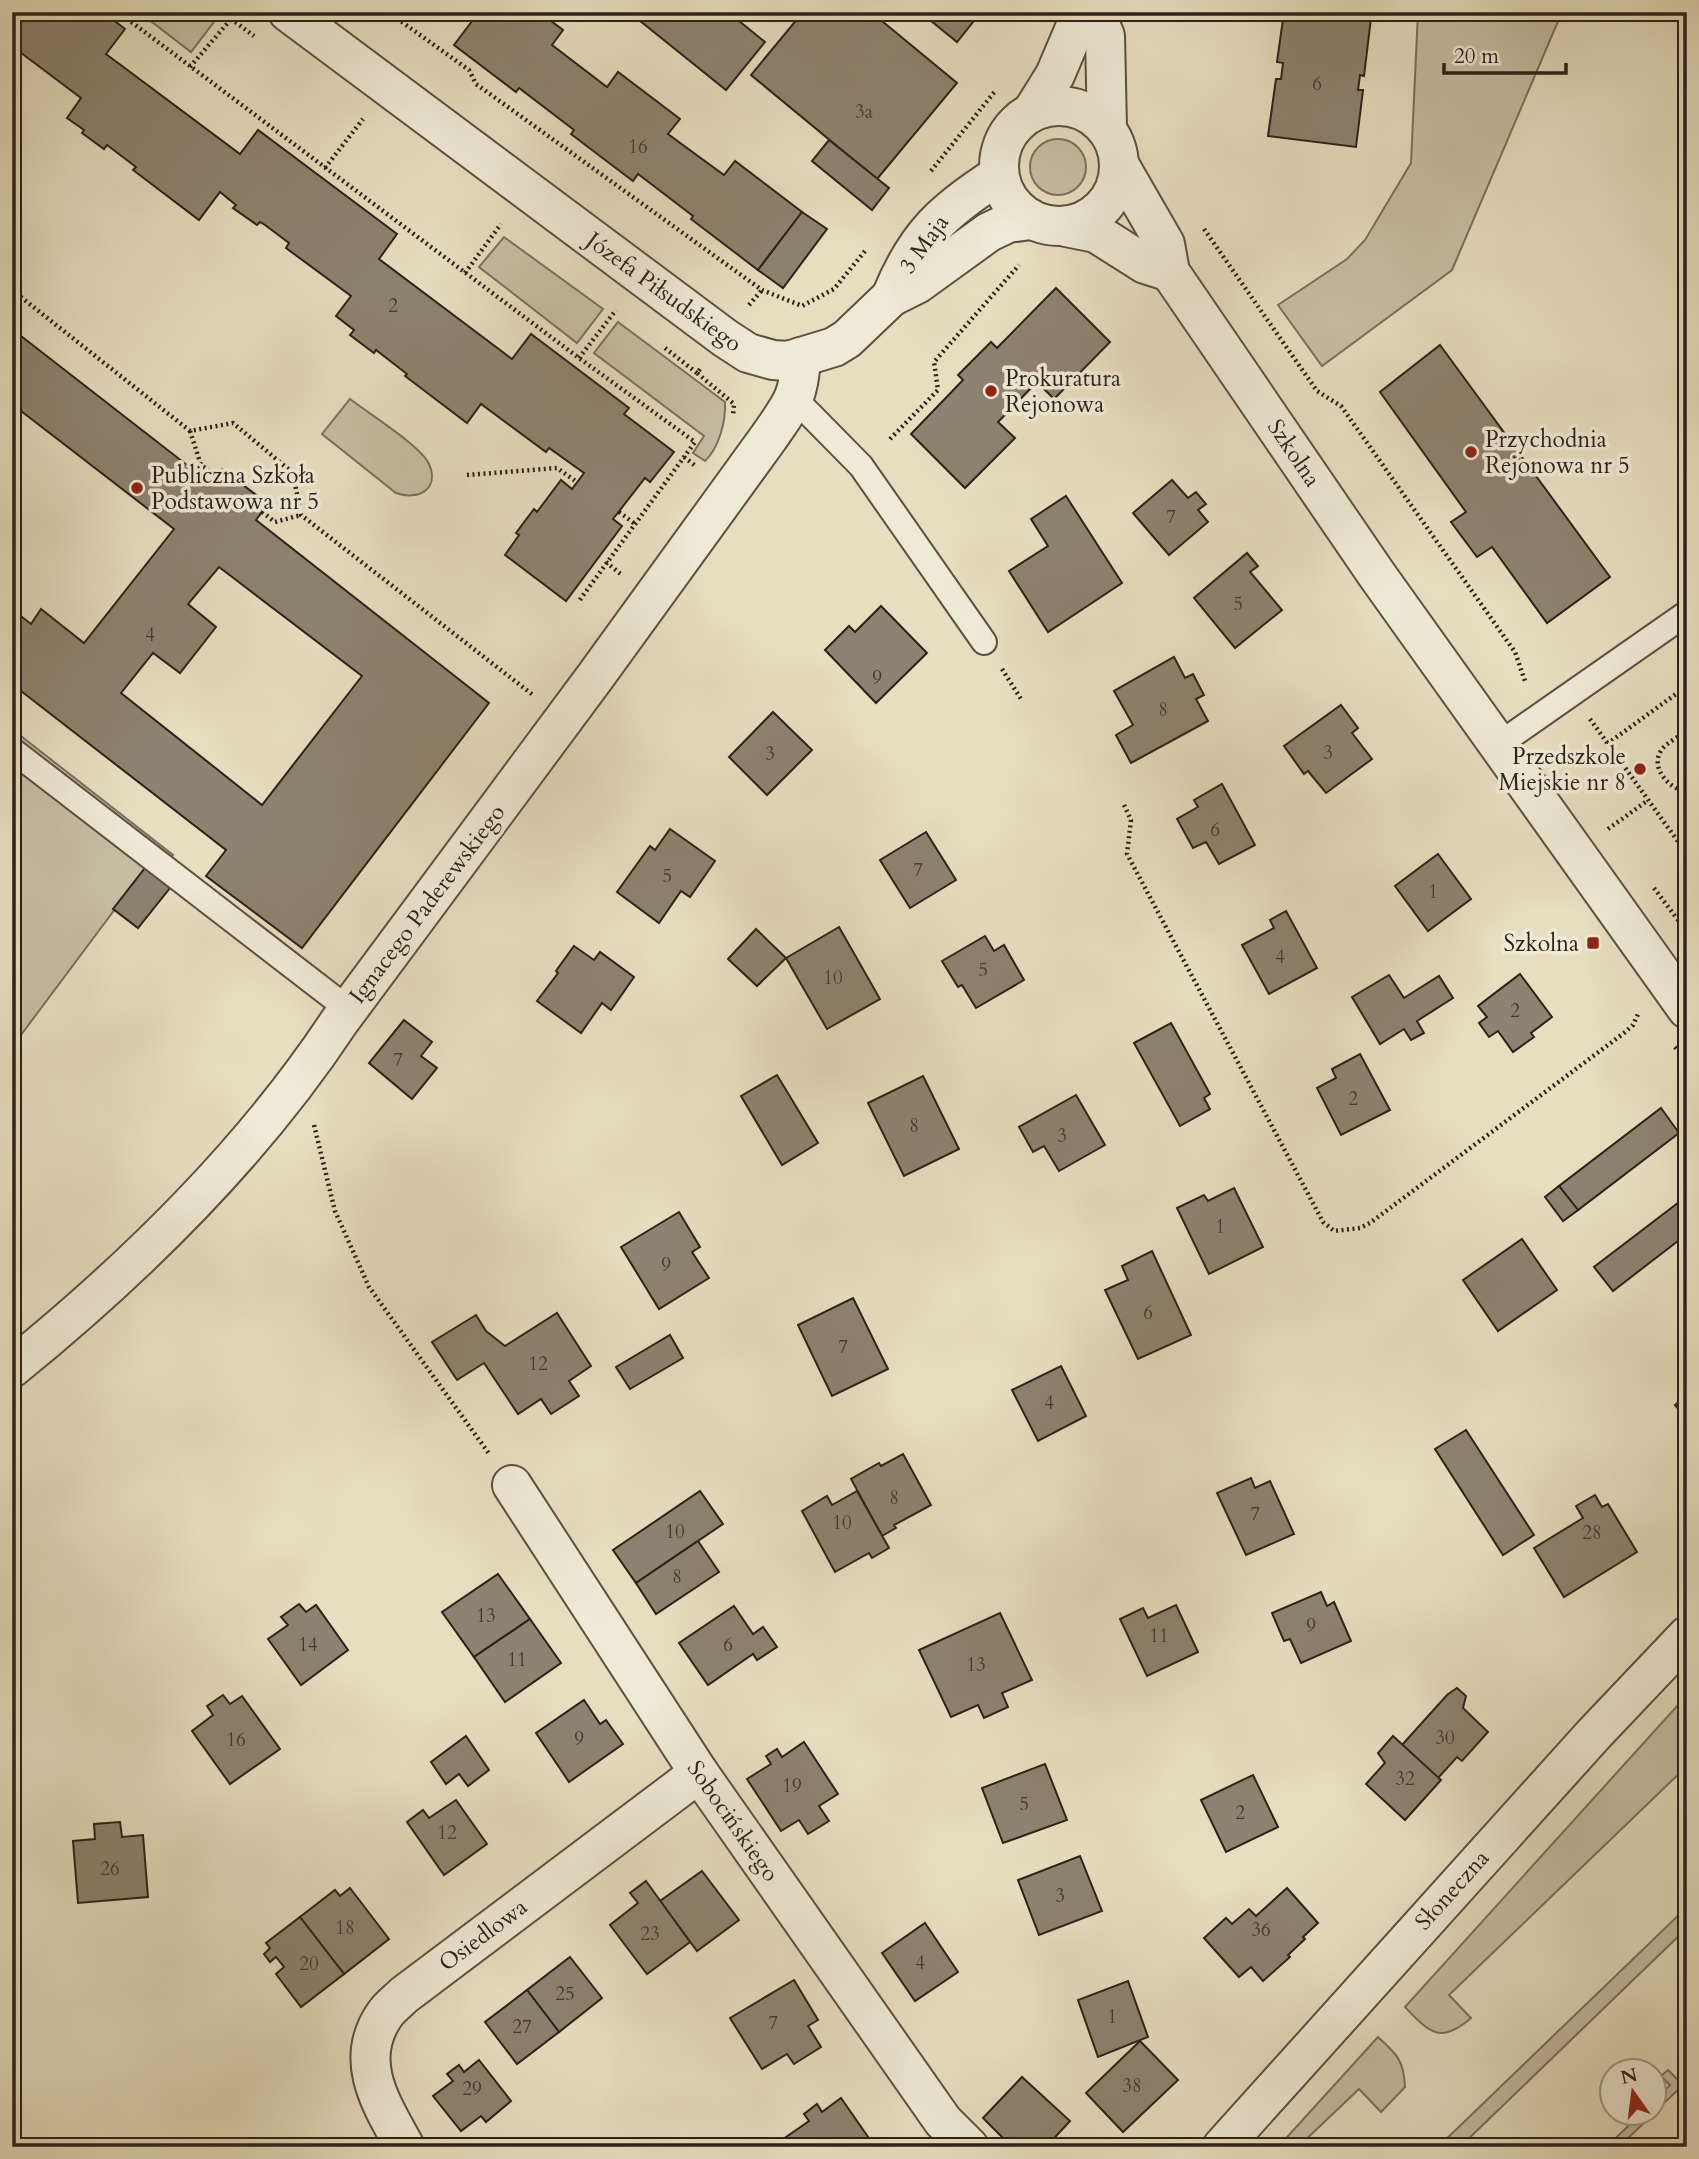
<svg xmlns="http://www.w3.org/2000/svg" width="1699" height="2159" viewBox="0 0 1699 2159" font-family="Cardo,serif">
	<rect width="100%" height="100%" fill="#e7dec0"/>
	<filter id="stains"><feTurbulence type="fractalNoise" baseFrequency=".00286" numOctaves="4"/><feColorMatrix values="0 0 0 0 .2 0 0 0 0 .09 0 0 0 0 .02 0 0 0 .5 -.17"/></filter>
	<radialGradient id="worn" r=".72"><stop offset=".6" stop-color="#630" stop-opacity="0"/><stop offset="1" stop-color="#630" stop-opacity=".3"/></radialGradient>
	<g fill="#c7bea4" stroke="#7a705e" stroke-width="2">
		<polygon points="139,12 209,12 217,18 191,52"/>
		<polygon points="1418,12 1562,12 1452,270 1322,366 1278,305 1347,259 1365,240 1411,163"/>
		<circle cx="1058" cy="167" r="28"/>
		<polygon points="504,237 603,309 577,343 479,267"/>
		<path d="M618 322 725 402C726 421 719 448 705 461L693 453 704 436 594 353Z"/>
		<path d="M350 399C368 413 421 446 429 464 440 489 418 501 396 493L322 434Z"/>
		<polygon points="12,729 173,855 156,877 145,869 12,1047"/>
		<path d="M1687 1695V1766L1449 1995 1471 2018C1440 2045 1429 2032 1405 2007Z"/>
		<polygon points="1687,1907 1687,1928 1460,2147 1438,2147"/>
		<path d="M1378 2037C1397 2054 1404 2061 1405 2087L1381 2112 1359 2089 1298 2147H1278Z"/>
		<polygon points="1668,2070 1683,2085 1654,2113 1654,2101 1670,2085 1661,2076"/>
		<polygon points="1641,2114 1653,2114 1619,2147 1606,2147"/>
	</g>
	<g fill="#8d8370" stroke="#2c2119" stroke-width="2" fill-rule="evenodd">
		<polygon points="12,12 103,12 125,29 106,54 240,154 258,130 397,234 379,259 512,359 531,334 629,408 624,414 674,452 650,482 645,478 613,519 622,526 566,601 505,555 519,535 516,533 534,509 537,512 561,480 572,489 584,473 549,448 546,452 481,404 467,423 405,376 407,374 376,350 374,353 350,335 354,330 336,316 351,296 286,248 289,243 265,225 260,222 257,225 233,208 236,205 220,192 199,220 133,170 136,167 107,145 104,149 82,133 84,130 67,118 81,98 12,46"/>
		<polygon points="479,12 539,12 563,30 552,45 607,87 618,72 680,119 668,134 724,175 735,161 802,212 758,270 691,219 693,216 638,174 633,181 571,134 574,130 519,88 516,92 454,45"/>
		<polygon points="629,12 728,12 765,42 726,90"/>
		<polygon points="803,12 871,12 957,83 877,179 751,75"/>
		<polygon points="920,12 981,12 957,42"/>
		<polygon points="1284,12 1352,12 1352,15 1371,18 1364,76 1360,75 1358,90 1363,90 1356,147 1268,136 1276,79 1281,79 1283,63 1277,62"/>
		<polygon points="829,140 889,188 872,210 812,161"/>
		<polygon points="802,212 827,229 783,288 758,270"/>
		<polygon points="1056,288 1110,342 1054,399 1037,382 998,422 1015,438 965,488 911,434 963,380 958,375 991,342 997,348"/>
		<path d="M12 329 210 483 222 469 268 504 256 520 489 703 302 948 206 876 226 850 12 684V609L31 624 41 609 84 643 174 529 12 404ZM219 567 362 676 262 805 121 693 153 653 180 673 216 627 188 604Z"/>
		<polygon points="1440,345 1610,577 1547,623 1492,547 1477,557 1451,522 1466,512 1380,392"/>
		<polygon points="1172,480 1188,498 1196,492 1206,504 1198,510 1208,522 1169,555 1133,513"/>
		<polygon points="1066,496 1122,583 1048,632 1009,571 1048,546 1031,519"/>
		<polygon points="1247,553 1258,566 1250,572 1282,610 1235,648 1194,598"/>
		<polygon points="881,606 927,653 876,703 825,650 849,626 855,632"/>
		<polygon points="1174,657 1185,678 1193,674 1204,695 1196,699 1208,721 1131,763 1116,735 1133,725 1114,691"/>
		<polygon points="1341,705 1358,728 1352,733 1372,759 1326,793 1308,771 1304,774 1284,746"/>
		<polygon points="773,712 812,750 767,795 729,757"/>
		<polygon points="1222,784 1255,845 1219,864 1206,842 1193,848 1177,819 1198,807 1194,800"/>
		<polygon points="670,829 715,861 690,897 681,891 659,923 617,892 650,846 655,850"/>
		<polygon points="926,832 956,880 910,908 880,860"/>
		<polygon points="1438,854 1471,899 1428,931 1395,886"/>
		<polygon points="145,868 170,888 138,928 113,909"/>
		<polygon points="1286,911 1317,968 1269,994 1242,945 1274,928 1270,920"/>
		<polygon points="839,927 880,999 827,1029 786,958"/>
		<polygon points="756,929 786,958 757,986 728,959"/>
		<polygon points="985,936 994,951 1004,945 1024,980 976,1008 962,985 958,987 942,961"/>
		<polygon points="574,946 594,960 600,952 634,977 611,1010 602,1003 581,1033 537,1001 558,973 556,971"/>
		<polygon points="1520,974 1552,1017 1531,1033 1534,1037 1513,1052 1498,1031 1489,1037 1479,1023 1487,1017 1478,1006"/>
		<polygon points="1389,975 1404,998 1439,976 1453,998 1417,1021 1424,1033 1411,1040 1404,1029 1380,1044 1352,997"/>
		<polygon points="404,1020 432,1042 421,1056 437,1068 412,1099 369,1063"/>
		<polygon points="1171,1023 1210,1094 1204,1098 1210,1109 1180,1126 1134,1043"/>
		<polygon points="1360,1054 1390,1110 1341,1135 1317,1088 1336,1078 1332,1069"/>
		<polygon points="777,1075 818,1143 782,1165 741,1096"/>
		<polygon points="923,1076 959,1149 904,1176 868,1103"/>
		<polygon points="1076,1095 1105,1145 1059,1171 1044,1146 1033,1152 1019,1127"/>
		<polygon points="1661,1108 1679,1133 1578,1210 1559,1186"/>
		<polygon points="1559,1186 1578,1210 1563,1221 1545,1197"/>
		<polygon points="1234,1188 1263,1247 1209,1274 1177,1208 1204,1195 1208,1201"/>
		<polygon points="1687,1196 1687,1234 1613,1291 1594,1267"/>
		<polygon points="679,1212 700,1247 692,1252 709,1278 659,1309 621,1247"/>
		<polygon points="1522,1239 1557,1290 1498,1331 1463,1280"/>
		<polygon points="1152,1251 1191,1335 1138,1359 1105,1290 1128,1280 1122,1266"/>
		<polygon points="853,1298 888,1369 832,1396 798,1325"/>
		<polygon points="557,1313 591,1366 569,1381 579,1396 551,1414 541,1399 518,1414 484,1363 457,1380 432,1342 476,1315 486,1331 505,1346"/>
		<polygon points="670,1335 683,1358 630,1389 616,1367"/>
		<polygon points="1061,1366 1086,1416 1038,1441 1012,1390"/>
		<polygon points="1687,1394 1687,1420 1675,1405"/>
		<polygon points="1466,1430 1534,1535 1503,1555 1435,1449"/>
		<polygon points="903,1454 931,1505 894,1525 896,1528 882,1536 851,1479 879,1463 881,1466"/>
		<polygon points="1251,1478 1255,1488 1270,1481 1294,1534 1246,1555 1217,1493"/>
		<polygon points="700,1491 723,1524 636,1583 613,1550"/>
		<polygon points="857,1491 889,1548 872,1558 869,1553 835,1572 802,1511 827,1496 832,1505"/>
		<polygon points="1595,1495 1602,1507 1608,1504 1637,1552 1564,1597 1534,1548 1583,1518 1576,1506"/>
		<polygon points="698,1541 719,1572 656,1614 636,1583"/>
		<polygon points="498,1574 530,1619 474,1657 442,1612"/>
		<polygon points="1321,1592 1327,1606 1334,1602 1351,1641 1301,1663 1290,1639 1284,1641 1272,1613"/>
		<polygon points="299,1604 306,1612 316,1605 348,1650 301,1685 268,1639 288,1625 281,1617"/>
		<polygon points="1176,1605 1198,1652 1147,1676 1120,1619 1143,1608 1148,1618"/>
		<polygon points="734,1606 753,1634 763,1627 777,1647 757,1660 753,1654 708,1685 679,1643"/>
		<polygon points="1000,1613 1032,1680 1002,1693 1008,1707 984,1718 978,1705 951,1717 919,1650"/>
		<polygon points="530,1619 561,1663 505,1702 474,1657"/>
		<polygon points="1457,1688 1466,1696 1463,1708 1488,1732 1462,1761 1457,1757 1438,1778 1402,1745 1447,1695"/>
		<polygon points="223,1695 230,1704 242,1696 280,1749 230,1784 192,1731 213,1715 207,1706"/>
		<polygon points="584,1700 600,1724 606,1720 623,1744 569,1782 536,1733"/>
		<polygon points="466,1736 489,1770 468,1786 459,1774 446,1784 431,1762"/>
		<polygon points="1393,1736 1441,1780 1405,1820 1366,1784 1385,1763 1378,1753"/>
		<polygon points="804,1742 838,1794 819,1806 829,1821 808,1834 799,1820 781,1831 747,1779 771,1764 766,1756 777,1749 782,1757"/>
		<polygon points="1045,1764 1067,1820 1003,1843 982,1788"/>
		<polygon points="1253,1775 1278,1827 1226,1852 1201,1800"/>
		<polygon points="456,1800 487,1844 444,1875 407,1822 423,1810 429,1818"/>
		<polygon points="120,1822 122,1837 143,1835 148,1897 78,1903 73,1841 95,1839 94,1824"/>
		<polygon points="1080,1856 1102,1911 1039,1935 1018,1880"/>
		<polygon points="702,1871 739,1920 697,1951 660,1901"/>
		<polygon points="646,1881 690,1942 647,1974 610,1925 638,1903 630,1893"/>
		<polygon points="350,1888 389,1939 344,1974 300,1917 335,1890 340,1896"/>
		<polygon points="1287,1888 1318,1923 1303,1937 1305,1939 1288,1955 1290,1957 1263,1981 1251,1967 1239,1977 1204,1938 1226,1918 1232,1924 1249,1909 1256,1916"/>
		<polygon points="300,1917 344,1974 301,2007 276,1974 284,1967 276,1957 270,1962 264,1954 270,1948 266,1943"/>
		<polygon points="925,1923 958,1972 915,2001 882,1953"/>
		<polygon points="570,1957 602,1998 559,2032 527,1990"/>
		<polygon points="794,1980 818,2020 808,2026 821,2047 794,2064 787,2054 762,2069 730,2018"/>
		<polygon points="1128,1981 1148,2037 1098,2057 1078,2000"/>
		<polygon points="527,1990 559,2032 517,2064 485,2022"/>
		<polygon points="1140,2041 1178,2080 1123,2132 1086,2093"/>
		<polygon points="12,2059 15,2059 19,2115 12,2115"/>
		<polygon points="479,2060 511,2101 486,2122 481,2116 461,2131 433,2096 453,2081 447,2074 459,2065 464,2072"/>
		<polygon points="1022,2077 1070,2121 1046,2147 1024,2147 1015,2139 1010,2145 983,2118"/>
		<polygon points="841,2098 873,2144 869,2147 778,2147 776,2144 809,2121 804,2114 817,2104 822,2112"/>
	</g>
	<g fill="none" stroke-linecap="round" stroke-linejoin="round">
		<g stroke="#5b5043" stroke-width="28">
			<g id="service">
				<polyline points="795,399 861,466 984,642"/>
				<polyline points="1498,745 1687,613"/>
				<polyline points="12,750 348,1009"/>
			</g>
		</g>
		<g stroke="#5b5043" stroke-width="42">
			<g id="minor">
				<polyline points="288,12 725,338 748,353 773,360 788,361 834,347 847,339 891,297 917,284 989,232 1008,223 1031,220"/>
				<polyline points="1095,12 1105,36 1107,128"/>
				<circle cx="1059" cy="166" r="60"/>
				<polyline points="1032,112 1055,75 1075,28 1095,12"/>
				<polyline points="1120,166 1165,244 1170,272 1377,575 1687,1009"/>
				<polyline points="1066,227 1096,233 1145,264 1170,272"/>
				<path d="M891 297C916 235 944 210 999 175"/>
				<path d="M12 1368C134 1269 252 1154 339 1022L595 677 769 437C791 405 799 398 801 357"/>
				<polyline points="512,1485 699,1773 943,2121 969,2147"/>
				<path d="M405 2147C382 2105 352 2061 385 2014 390 2007 398 2001 404 1995L699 1773"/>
				<polyline points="1222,2147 1594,1734 1687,1636"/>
			</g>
		</g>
		<g stroke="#2c2119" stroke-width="4.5" stroke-dasharray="2 3.5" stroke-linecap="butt">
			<polyline points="118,12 579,358 695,442 579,601"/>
			<polyline points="222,12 254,36"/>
			<polyline points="388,12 469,70 476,84 762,290 802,306 834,289 865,251"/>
			<polyline points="190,67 231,19"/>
			<polyline points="325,168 363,119"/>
			<polyline points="931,171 996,90"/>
			<polyline points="1204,229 1317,391 1341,406 1515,652 1526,684"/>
			<polyline points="465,273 501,224"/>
			<polyline points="12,290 190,431 233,423 293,473 301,515 533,695"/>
			<polyline points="749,305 762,290"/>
			<polyline points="665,348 697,373"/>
			<polyline points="579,358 616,310"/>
			<polyline points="700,369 697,373 734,404 733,416"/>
			<polyline points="190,431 201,465 216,476"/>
			<polyline points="890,439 938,390 934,362 1019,265"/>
			<polyline points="684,457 697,467"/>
			<polyline points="467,475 557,468 577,482"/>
			<polyline points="262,512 275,522 301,515"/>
			<polyline points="619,512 635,524"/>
			<polyline points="606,562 622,575"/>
			<polyline points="1002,669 1021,699"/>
			<polyline points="1590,719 1687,854"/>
			<path d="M1687 731C1680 736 1670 741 1664 747 1647 765 1668 789 1687 792"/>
			<polyline points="1607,744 1687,686"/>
			<polyline points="1124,805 1131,820 1127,854 1323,1222 1334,1231 1360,1228 1370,1223 1624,1033 1633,1025 1639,1012"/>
			<polyline points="1608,829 1647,801"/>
			<polyline points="1654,888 1687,932"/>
			<polyline points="1675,1047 1687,1062"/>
			<polyline points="314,1125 335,1211 369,1287 490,1455"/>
		</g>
		<use href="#service" stroke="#efead6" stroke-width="24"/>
		<use href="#minor" stroke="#efead6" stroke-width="38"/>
	</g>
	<g fill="#8f2418" stroke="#efead6" stroke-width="2.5">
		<circle cx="991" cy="391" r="7"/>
		<circle cx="1471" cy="452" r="7"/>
		<circle cx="137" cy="488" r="7"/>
		<circle cx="1640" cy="769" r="7"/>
		<rect x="1586" y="936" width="14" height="14" rx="3.5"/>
	</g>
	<g text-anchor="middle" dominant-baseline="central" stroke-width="7" stroke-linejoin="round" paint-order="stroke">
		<g font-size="19" fill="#443a2f">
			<text x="1317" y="84">6</text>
			<text x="864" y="112">3a</text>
			<text x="638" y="147">16</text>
			<text x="393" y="306">2</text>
			<text x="1171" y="517">7</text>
			<text x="1238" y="604">5</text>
			<text x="150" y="635">4</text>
			<text x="877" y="678">9</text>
			<text x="1163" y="710">8</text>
			<text x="1328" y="753">3</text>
			<text x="770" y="754">3</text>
			<text x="1215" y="830">6</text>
			<text x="918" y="870">7</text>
			<text x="667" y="876">5</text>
			<text x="1433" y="892">1</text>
			<text x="1280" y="957">4</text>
			<text x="983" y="970">5</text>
			<text x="833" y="978">10</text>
			<text x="1515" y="1011">2</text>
			<text x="398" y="1060">7</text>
			<text x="1353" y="1099">2</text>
			<text x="914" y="1126">8</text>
			<text x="1062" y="1136">3</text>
			<text x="1220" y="1227">1</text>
			<text x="666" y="1265">9</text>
			<text x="1148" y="1313">6</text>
			<text x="843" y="1347">7</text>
			<text x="538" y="1364">12</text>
			<text x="1049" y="1403">4</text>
			<text x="894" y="1498">8</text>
			<text x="1255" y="1514">7</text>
			<text x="842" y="1523">10</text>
			<text x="675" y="1532">10</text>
			<text x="1592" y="1533">28</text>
			<text x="677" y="1577">8</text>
			<text x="486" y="1616">13</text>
			<text x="1311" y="1626">9</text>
			<text x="1159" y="1636">11</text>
			<text x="308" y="1645">14</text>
			<text x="728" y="1645">6</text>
			<text x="517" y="1660">11</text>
			<text x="976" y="1665">13</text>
			<text x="1445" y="1738">30</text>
			<text x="579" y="1739">9</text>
			<text x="236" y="1740">16</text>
			<text x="1405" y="1779">32</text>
			<text x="792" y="1786">19</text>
			<text x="1024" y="1804">5</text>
			<text x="1240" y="1813">2</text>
			<text x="447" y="1833">12</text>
			<text x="110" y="1869">26</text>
			<text x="1060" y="1896">3</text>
			<text x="345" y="1928">18</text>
			<text x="1261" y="1930">36</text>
			<text x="650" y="1934">23</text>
			<text x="920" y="1963">4</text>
			<text x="309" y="1964">20</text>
			<text x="565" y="1994">25</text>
			<text x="1112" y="2017">1</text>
			<text x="773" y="2023">7</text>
			<text x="522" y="2027">27</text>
			<text x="1132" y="2086">38</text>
			<text x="472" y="2089">29</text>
		</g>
		<g font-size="23" fill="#2c2119" stroke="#efead6">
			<text transform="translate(924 244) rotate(-54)">3 Maja</text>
			<text transform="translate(664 292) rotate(36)">Józefa Piłsudskiego</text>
			<text transform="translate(1294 453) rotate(56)">Szkolna</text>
			<text transform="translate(427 904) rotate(-53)">Ignacego Paderewskiego</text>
			<text transform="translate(733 1821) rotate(55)">Sobocińskiego</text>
			<text transform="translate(1452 1890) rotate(-48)">Słoneczna</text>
			<text transform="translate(483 1935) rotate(-37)">Osiedlowa</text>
		</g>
		<g font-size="23" fill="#2c2119" stroke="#efead6" text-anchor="start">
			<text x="1005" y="378">Prokuratura<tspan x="1005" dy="26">Rejonowa</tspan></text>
			<text x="1485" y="439">Przychodnia<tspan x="1485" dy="26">Rejonowa nr 5</tspan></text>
			<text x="151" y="475">Publiczna Szkoła<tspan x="151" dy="26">Podstawowa nr 5</tspan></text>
			<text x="1626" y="756" text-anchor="end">Przedszkole<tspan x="1626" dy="26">Miejskie nr 8</tspan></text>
			<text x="1579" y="943" text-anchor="end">Szkolna</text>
		</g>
	</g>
	<rect width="1699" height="2159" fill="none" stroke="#e7dec0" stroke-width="42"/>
	<rect x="14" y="14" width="1671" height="2131" fill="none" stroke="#2c2119" stroke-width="3.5"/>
	<rect x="21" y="21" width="1657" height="2117" fill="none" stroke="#2c2119" stroke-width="2"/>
	<g transform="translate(1633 2092) rotate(346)"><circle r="33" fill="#efead6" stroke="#a19a8a" stroke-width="2"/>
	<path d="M0-5L12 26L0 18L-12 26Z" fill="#8f2418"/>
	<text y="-10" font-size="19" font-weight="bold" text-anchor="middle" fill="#2c2119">N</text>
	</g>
	<path d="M1444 63v10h122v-10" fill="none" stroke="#2c2119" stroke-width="3.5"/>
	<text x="1454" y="63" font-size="21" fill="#2c2119" stroke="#efead6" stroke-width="5" paint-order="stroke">20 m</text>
	<rect width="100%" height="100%" filter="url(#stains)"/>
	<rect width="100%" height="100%" fill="url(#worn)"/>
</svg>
